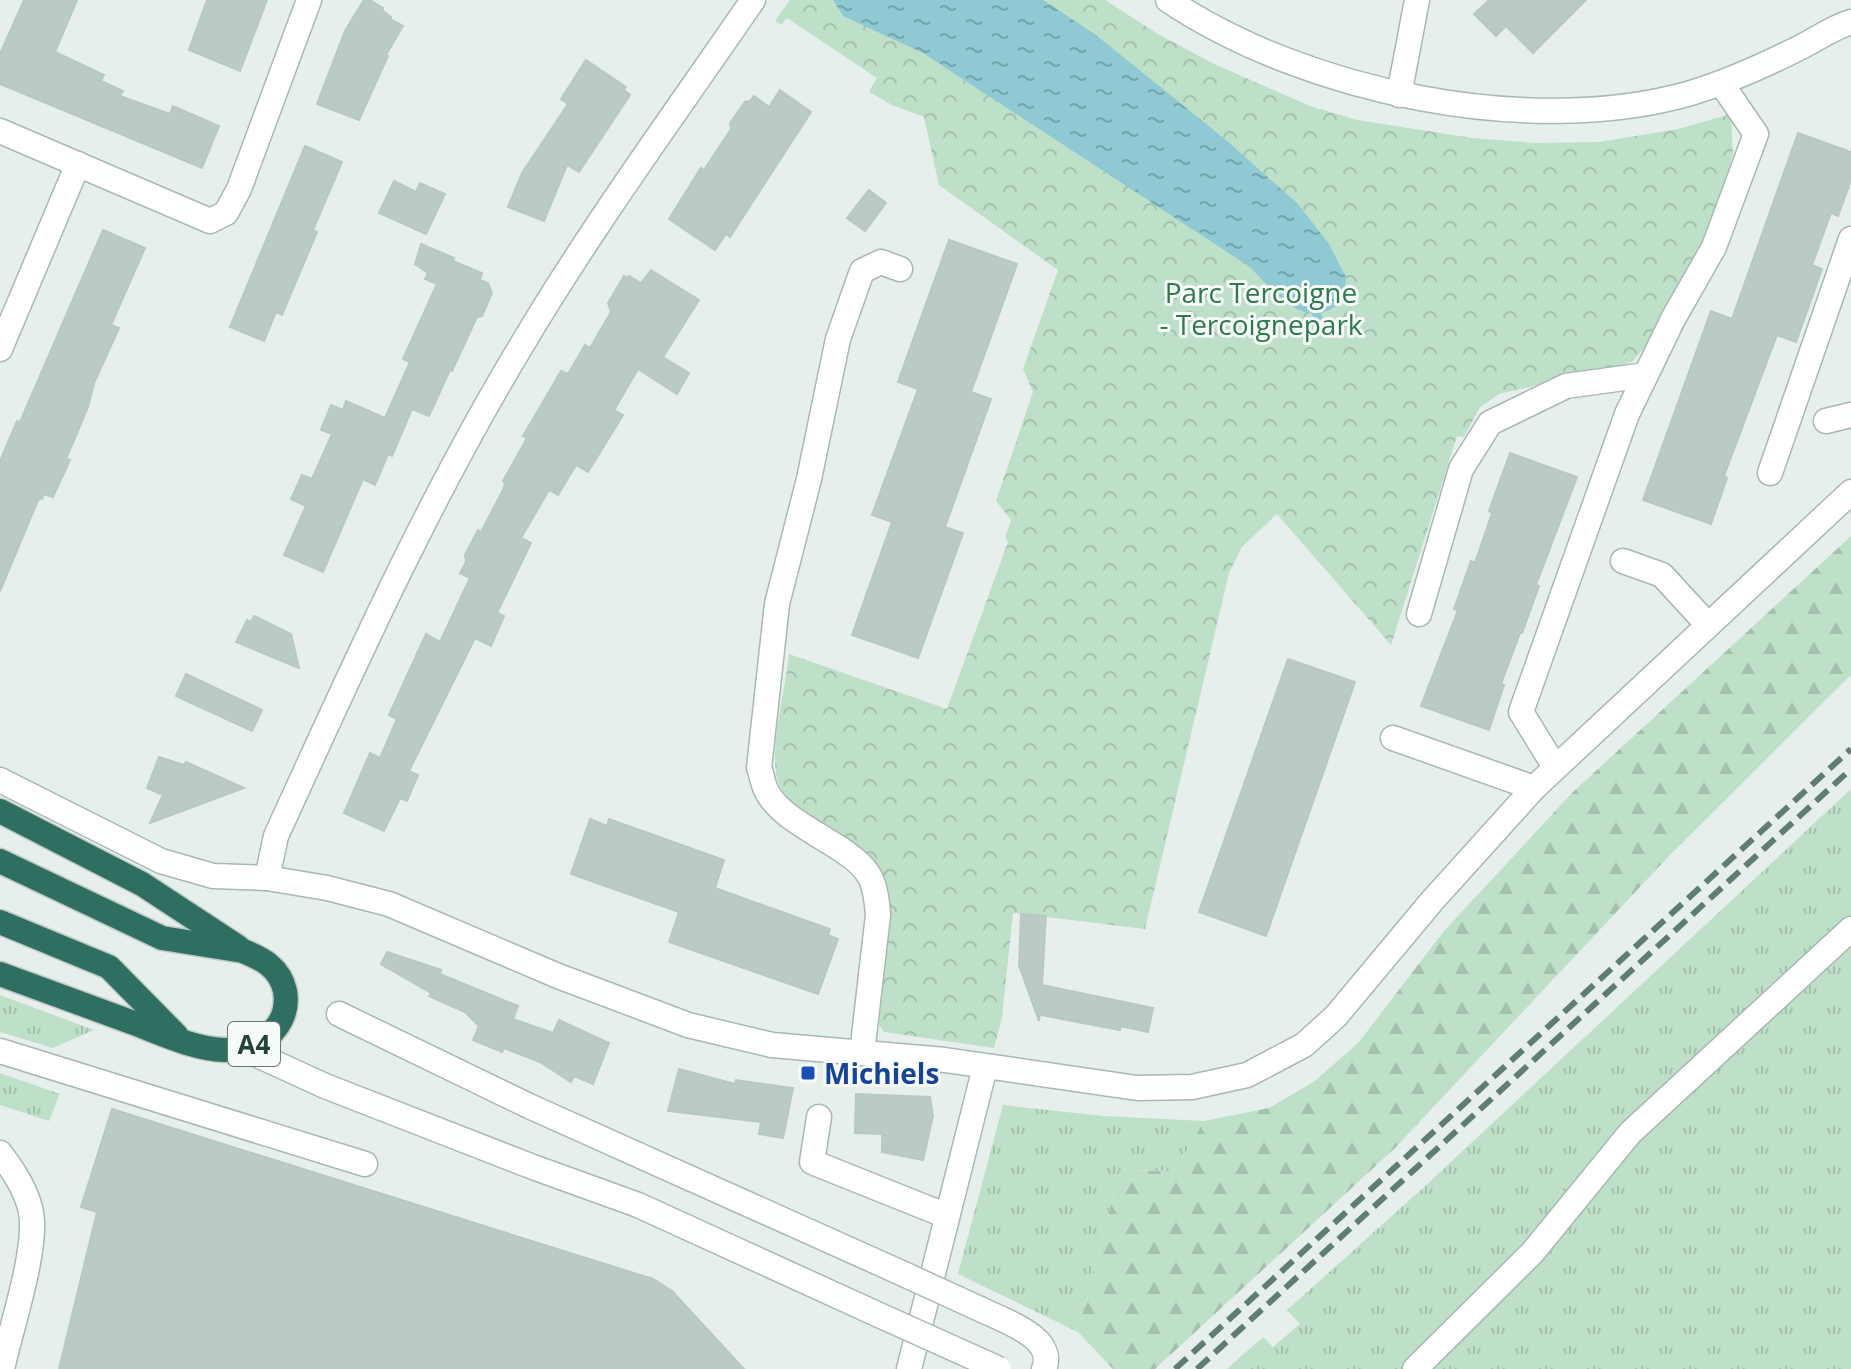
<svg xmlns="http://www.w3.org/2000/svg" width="1851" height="1369" viewBox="0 0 1851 1369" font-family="'Open Sans',sans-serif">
	<defs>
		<pattern id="grass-tufts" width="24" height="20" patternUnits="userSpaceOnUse" patternTransform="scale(2)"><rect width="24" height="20" fill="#bfe0c8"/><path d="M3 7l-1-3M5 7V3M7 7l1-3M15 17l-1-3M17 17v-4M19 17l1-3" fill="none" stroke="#a4c1ad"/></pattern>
		<pattern id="forest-firs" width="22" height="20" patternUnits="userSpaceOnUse" patternTransform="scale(2)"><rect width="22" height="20" fill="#bfe0c8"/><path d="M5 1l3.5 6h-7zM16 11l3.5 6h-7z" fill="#a4c1ad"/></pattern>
		<pattern id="park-crowns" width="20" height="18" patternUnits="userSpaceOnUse" patternTransform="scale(2)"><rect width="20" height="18" fill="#bfe0c8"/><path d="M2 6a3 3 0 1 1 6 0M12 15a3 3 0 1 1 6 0" fill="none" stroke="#a4c1ad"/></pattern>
		<pattern id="water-ripples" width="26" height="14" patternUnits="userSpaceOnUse" patternTransform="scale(2)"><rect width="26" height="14" fill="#8ec9d4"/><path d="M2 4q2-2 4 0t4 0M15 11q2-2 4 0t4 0" fill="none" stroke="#74a5ad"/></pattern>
	</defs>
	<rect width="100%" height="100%" fill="#e6efeb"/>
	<g fill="url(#grass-tufts)">
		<polygon points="1851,789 1851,1369 1227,1369 1263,1337 1273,1347 1300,1324 1287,1310 1423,1188"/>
		<polygon points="0,995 94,1030 53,1048 0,1032"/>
		<polygon points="0,1073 60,1094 49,1121 0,1105"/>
		<polygon points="1003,1105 1103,1116 1204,1121 1175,1171 1120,1170 1078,1332 958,1274"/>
	</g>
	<polygon fill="url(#forest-firs)" points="1851,536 1851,675 1668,857 1394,1149 1155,1369 1113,1369 1078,1332 1120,1170 1175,1171 1204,1121 1269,1108 1315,1081 1359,1042 1444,931 1573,792"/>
	<path fill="url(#park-crowns)" d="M790 0H1105L1158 34 1214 64 1310 106 1357 120 1472 138 1535 143 1599 142 1678 129 1731 114 1733 155 1723 189 1699 254 1650 341 1633 361 1627 364 1499 394 1480 407 1464 437 1457 436 1391 645 1277 514 1242 547 1229 573 1145 929 1013 913 1002 1017 994 1048 884 1032 879 1025 889 909 858 848 791 802C786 795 780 789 778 781 768 751 786 688 789 654L947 709 1008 542 1005 538 1011 520 996 501 1033 392 1023 369 1058 270 939 185 924 117 894 106 869 92 877 78 787 18 781 25 775 21Z"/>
	<path fill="url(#water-ripples)" d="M833 0H1043L1096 35 1226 140 1298 204 1329 244 1346 277 1344 298C1307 339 1274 289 1247 265L923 53 843 16Z"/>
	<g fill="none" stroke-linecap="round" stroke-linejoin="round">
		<polyline stroke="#8ec9d4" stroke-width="8" points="1312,305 1325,332"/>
	</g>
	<g fill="#bbcac4" stroke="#b8c9c2" stroke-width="2">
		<polygon points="24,0 77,0 55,52 104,75 101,81 123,91 120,96 170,114 173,106 219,126 202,168 0,84 0,54"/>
		<polygon points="207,0 267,0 240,71 189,50"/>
		<polygon points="364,0 370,0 383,8 382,10 391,17 390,19 403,26 386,55 388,56 359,120 317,104 345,31"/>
		<polygon points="1489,0 1586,0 1533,53 1506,26 1496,36 1474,14"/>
		<polygon points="586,60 626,87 624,90 630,95 579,172 567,165 544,221 508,207 522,173 568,104 561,99"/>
		<polygon points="780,90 811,112 730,237 726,234 715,250 669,219 701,168 704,170 731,129 730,123 745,102 750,101 754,96 769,107"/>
		<polygon points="1798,133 1851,152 1851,180 1838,216 1831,213 1812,265 1822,269 1796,342 1777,335 1724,476 1727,478 1711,524 1643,500 1711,311 1732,319"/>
		<polygon points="305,146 342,162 313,230 317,232 282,315 276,312 264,341 230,327"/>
		<polygon points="394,181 416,192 420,183 445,194 426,234 379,213"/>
		<polygon points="869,190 886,203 865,231 847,218"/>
		<polygon points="103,230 145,248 111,325 119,328 94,383 88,407 66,459 70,460 53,497 44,494 42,499 39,498 0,591 0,461 17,421 20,422"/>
		<polygon points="949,240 1017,264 971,392 991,399 945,527 963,533 918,658 852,635 892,522 872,515 918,389 898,382"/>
		<polygon points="421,244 454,258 453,261 482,273 480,280 488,283 492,293 482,316 477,317 452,371 450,370 429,416 412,409 392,456 388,454 375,485 363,479 323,572 284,555 306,506 291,499 302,475 312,479 332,434 321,430 331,405 343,410 346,401 385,418 410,362 403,359 437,284 425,279 428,273 415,264"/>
		<polygon points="651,270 699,300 663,357 689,373 677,394 638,369 614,410 623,415 588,472 576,465 558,495 549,490 521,538 531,543 497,613 504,616 491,646 475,638 409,771 418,775 407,801 400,798 384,831 344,813 370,753 380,758 397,719 389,715 426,634 440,642 470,578 460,573 466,562 465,555 478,530 481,532 502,492 505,484 503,481 527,438 523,436 561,371 568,374 585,345 590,348 611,312 608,303 624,276 628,278 629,276 641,283"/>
		<polygon points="1510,453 1577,477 1536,585 1539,586 1522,633 1520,633 1501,684 1504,685 1489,730 1421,706 1458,610 1454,609 1471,561 1475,563 1492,513 1489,511"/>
		<polygon points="254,616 291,634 299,668 236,642 247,620 251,622"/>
		<polygon points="1288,659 1355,682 1266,936 1199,912"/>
		<polygon points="186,674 262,710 252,731 176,696"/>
		<polygon points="159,757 184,765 186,762 244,788 150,823 163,795 147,788"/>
		<polygon points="590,819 607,826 609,819 724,860 715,888 830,929 828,935 838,939 818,994 669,942 679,912 571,874"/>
		<polygon points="1021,914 1046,916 1042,985 1153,1008 1148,1032 1121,1026 1120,1030 1041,1015 1040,1011 1039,1021 1019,965"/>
		<polygon points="387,952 441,970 440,974 518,1006 513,1019 553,1033 559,1020 609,1043 593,1084 574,1076 571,1082 540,1062 504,1048 502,1052 473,1040 479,1026 465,1012 429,996 431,993 381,964"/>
		<polygon points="679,1069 735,1084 736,1080 793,1088 783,1138 759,1134 761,1122 668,1111"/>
		<polygon points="856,1094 930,1097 933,1116 923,1160 882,1152 882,1134 855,1133"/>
		<polygon points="112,1109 653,1279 672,1291 744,1369 59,1369 97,1212 81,1207"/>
	</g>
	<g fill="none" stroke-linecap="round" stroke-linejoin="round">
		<g stroke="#a8b8b2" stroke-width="27">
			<g id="minor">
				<path d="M1168 0C1305 92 1531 139 1691 93 1727 82 1763 66 1797 49 1816 40 1831 28 1851 22"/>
				<polyline points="1399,95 1417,0"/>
				<polyline points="0,131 210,221 226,213 239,189 309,0"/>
				<polyline points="0,349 78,164"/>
				<polyline points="1826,421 1851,415"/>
				<polyline points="1770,473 1851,239"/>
				<polyline points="1623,561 1662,575 1708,625"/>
				<polyline points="1419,614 1461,469 1490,423 1566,386 1646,375"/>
				<polyline points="1393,738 1534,788"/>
				<polyline points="1555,767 1521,712 1627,414 1673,319 1714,247 1756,134 1721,83"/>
				<polyline points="0,780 161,861 213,876 267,878 327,888 389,904 558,976 688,1025 772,1045 945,1060 1137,1088 1192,1087 1247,1075 1304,1045 1336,1016 1432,901 1534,788 1851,492"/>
				<path d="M267 878 276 836C352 670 426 504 520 348 591 228 674 115 753 0"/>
				<polyline points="339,1014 529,1106 897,1271"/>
				<polyline points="242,1048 325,1086 533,1167 638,1205 879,1315"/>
				<polyline points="0,1051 365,1164"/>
				<path d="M862 1053 878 915C877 902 876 890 871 879 856 846 786 828 767 792 763 785 762 775 759 768L777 604 809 479 838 339 862 271 881 262 900 269"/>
				<polyline points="819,1117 812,1162 947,1216"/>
				<path d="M0 1153C14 1171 31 1197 32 1221 34 1260 11 1328 2 1369"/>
				<path d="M980 1309C1002 1320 1057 1337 1044 1369"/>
				<polyline points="909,1369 985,1067"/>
				<polyline points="1415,1369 1533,1252 1630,1133 1851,929"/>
			</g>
		</g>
		<g stroke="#c2cac8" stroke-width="27">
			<g id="highway">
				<polyline points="0,811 142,884 238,947"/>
				<path d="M0 861 162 938 243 951C263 959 280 968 285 991 287 1003 285 1015 278 1025 266 1043 245 1050 225 1050 193 1049 161 1033 131 1022 88 1006 44 990 0 974"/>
				<polyline points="0,922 109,967 176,1035"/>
			</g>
		</g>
		<use href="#minor" stroke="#fff" stroke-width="24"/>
		<use href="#highway" stroke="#2f6f62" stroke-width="24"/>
		<g stroke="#5f7d75" stroke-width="6" stroke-dasharray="16 8" stroke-linecap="butt">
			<polyline points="1175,1369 1851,749"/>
			<polyline points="1197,1369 1851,769"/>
		</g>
		<g stroke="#a8b8b2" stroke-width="27" stroke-linecap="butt">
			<g id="minor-bridge">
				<polyline points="897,1271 980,1309"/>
				<polyline points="879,1315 999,1369"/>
			</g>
		</g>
		<use href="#minor-bridge" stroke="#fff" stroke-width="24"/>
	</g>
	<rect fill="#1a4fb4" stroke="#f7fbf9" stroke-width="3" x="800" y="1065" width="16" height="16" rx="4"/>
	<g text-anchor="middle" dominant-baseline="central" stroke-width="6" stroke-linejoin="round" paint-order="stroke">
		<rect fill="#f7fbf9" stroke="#637a73" stroke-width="2" x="228" y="1022" width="52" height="44" rx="6"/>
		<g font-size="26" font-weight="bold" fill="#24423a">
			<text x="254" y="1044">A4</text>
		</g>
		<g font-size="28" fill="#2d7a4b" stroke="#f7fbf9">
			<text x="1261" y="292">Parc Tercoigne<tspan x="1261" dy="32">- Tercoignepark</tspan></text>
		</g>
		<g font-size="28" font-weight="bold" fill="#164399" stroke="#f7fbf9" text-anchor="start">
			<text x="824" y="1073">Michiels</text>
		</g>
	</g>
</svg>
